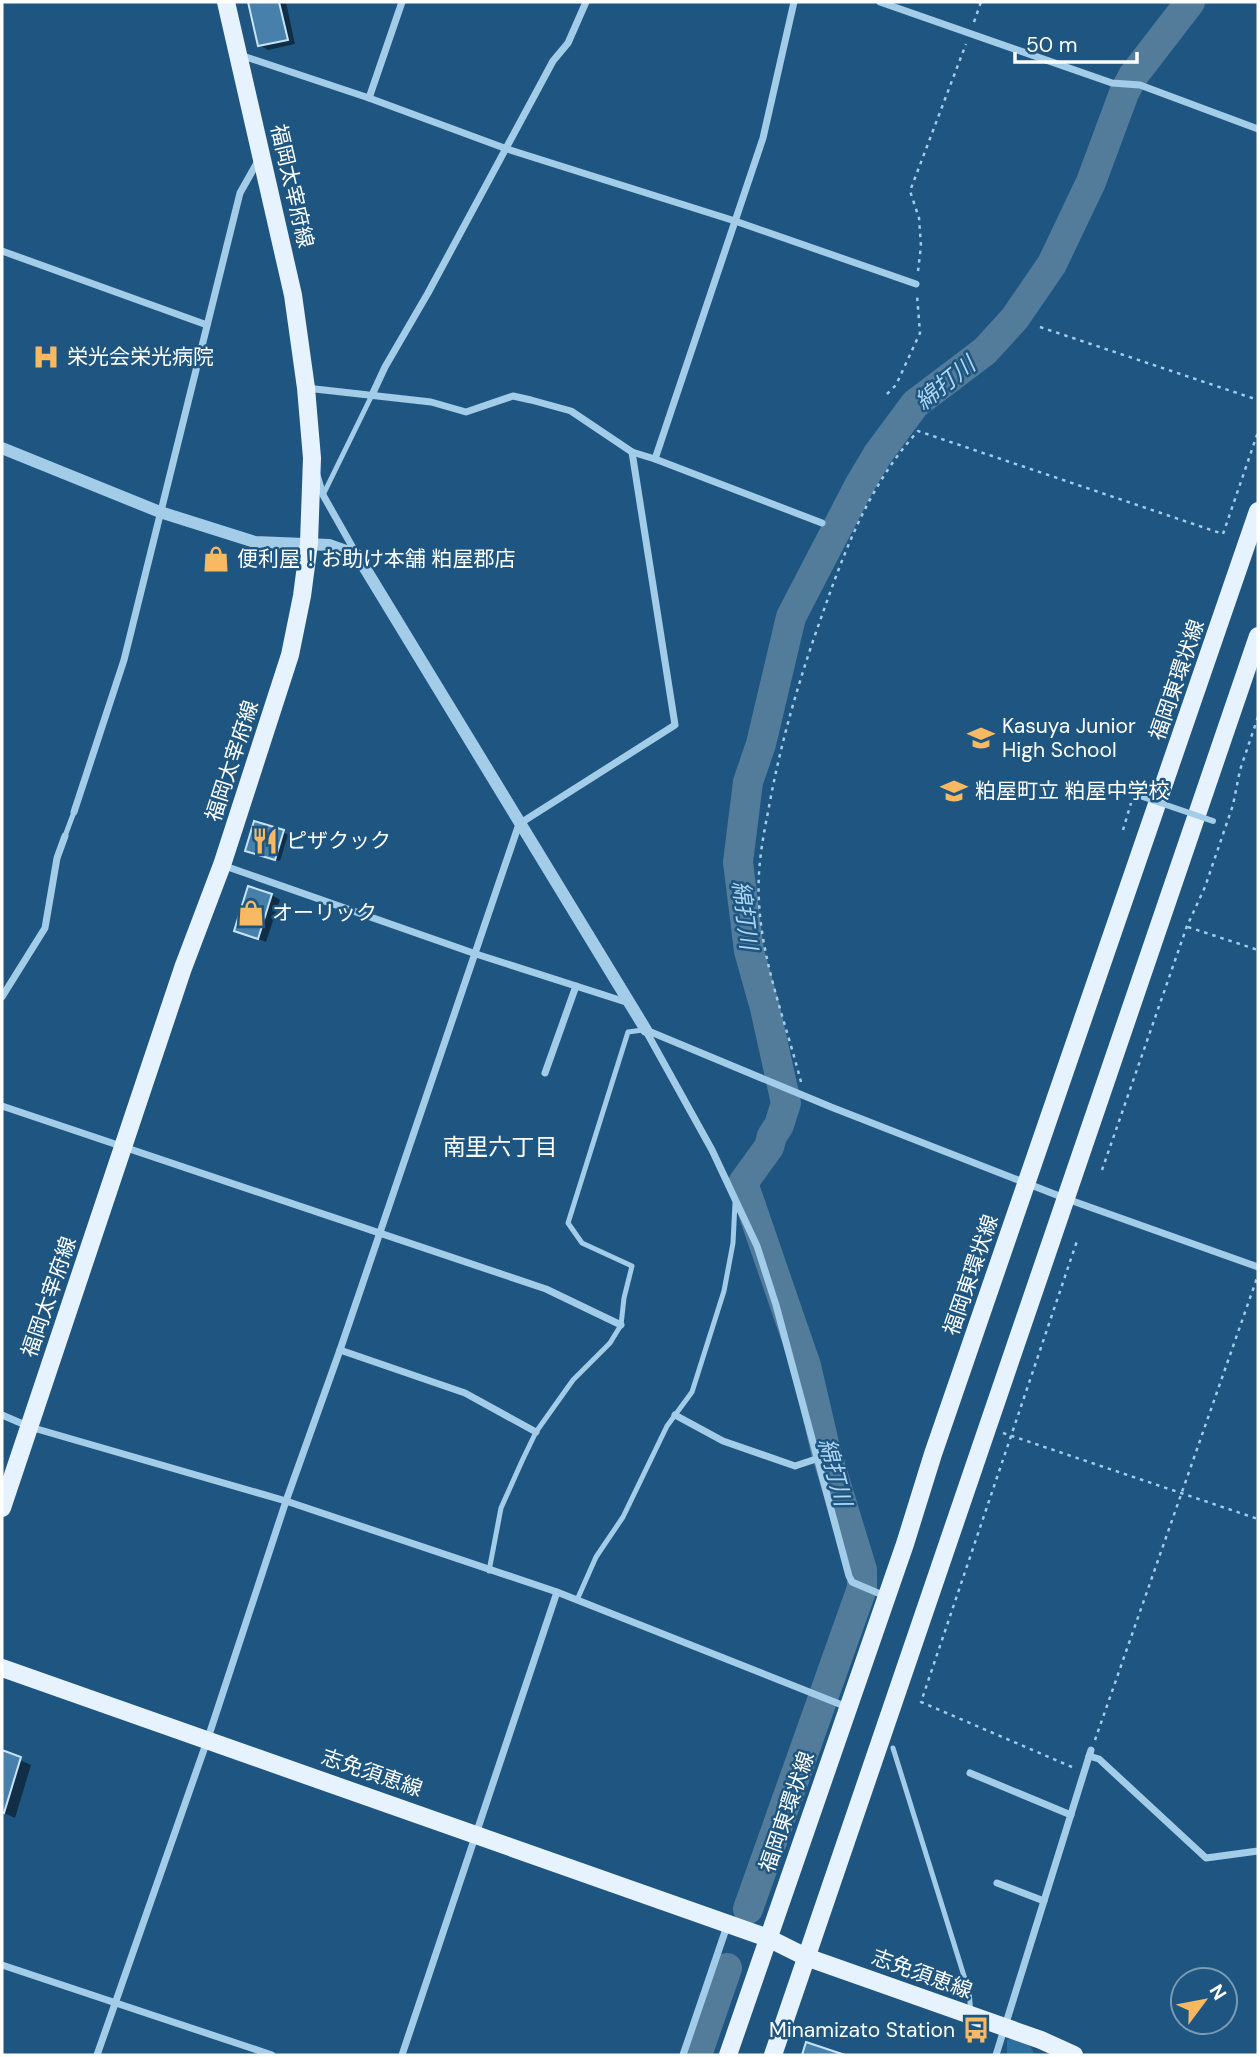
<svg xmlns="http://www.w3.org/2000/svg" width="1260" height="2057" viewBox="0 0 1260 2057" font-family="'DM Sans','Noto Sans JP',sans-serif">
	<rect width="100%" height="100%" fill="#1e5681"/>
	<polygon fill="#2d6f9d" points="1015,2037 1030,2046 1035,2055 1007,2055 1007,2040"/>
	<g fill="#0007">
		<polygon points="250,2 286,2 295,44 268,50 259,45"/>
		<polygon points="283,832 288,835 280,861 252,853"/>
		<polygon points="272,895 280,900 266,942 236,930"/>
		<polygon points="2,1752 31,1765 15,1818 2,1812"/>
	</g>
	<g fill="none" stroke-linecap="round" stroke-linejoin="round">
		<g stroke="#537c9b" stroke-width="30">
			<polyline points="748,1909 862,1588 862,1570 826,1452 806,1366 743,1183 769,1147 772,1136 779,1125 786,1103 765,1008 749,951 738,862 748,782 761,744 791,617 859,486 878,454 915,404 985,351 1015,318 1052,264 1091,182 1124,93 1133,76 1190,2"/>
			<polyline points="697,2055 727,1968"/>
		</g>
	</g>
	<g fill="#4680ab" stroke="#c7e3f7" stroke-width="2">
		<polygon points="248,2 279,2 288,40 258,46"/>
		<polygon points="254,821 284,830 275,860 245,851"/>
		<polygon points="248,886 272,894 258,939 234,931"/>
		<polygon points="2,1750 21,1757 4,1813 2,1812"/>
		<polygon points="806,2042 845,2055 802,2055"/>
	</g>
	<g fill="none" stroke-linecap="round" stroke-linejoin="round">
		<g stroke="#a3cce9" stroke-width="2.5" stroke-dasharray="3.5 5" stroke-linecap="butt">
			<polyline points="974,22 981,2"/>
			<polyline points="918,271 921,246 919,218 910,191 966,44"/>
			<polyline points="1040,327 1258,400"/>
			<polyline points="887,394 896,385 920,333 917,295"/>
			<polyline points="1109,785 1123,790"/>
			<polyline points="1123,830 1131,803"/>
			<polyline points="1188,927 1258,950"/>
			<path d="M801 1082C786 1023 762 963 759 902 757 871 762 842 768 812 779 751 794 697 814 638 840 564 864 490 918 431L1223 534 1258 432"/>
			<polyline points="1102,1170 1187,926 1205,887 1233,805 1240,770 1258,717"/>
			<polyline points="1003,1433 1258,1519"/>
			<polyline points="1095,1740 1257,1278"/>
			<polyline points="1072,1767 921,1702 1077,1241"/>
		</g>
		<g stroke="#a3cce9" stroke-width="5">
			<polyline points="323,495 372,395"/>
			<polyline points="65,836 74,812"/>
			<polyline points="489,1571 501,1508 522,1461 536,1432 573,1380 610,1343 621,1325 624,1298 632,1266 582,1243 568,1223 628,1032 643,1030"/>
			<polyline points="577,1600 596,1557 623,1517 667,1426 692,1392 724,1291 733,1243 735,1203"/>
			<polyline points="893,1748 969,1992 971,2013"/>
		</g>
		<g stroke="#a3cce9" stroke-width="7">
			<polyline points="880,2 1112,83 1140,85 1258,129"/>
			<polyline points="240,55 369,98 507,149 735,221 916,284"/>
			<polyline points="369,98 402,2"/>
			<polyline points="2,251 207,325"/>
			<polyline points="306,388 431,402 466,412 513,396 531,400 571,411 632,452 655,459 822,523"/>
			<polyline points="372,395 385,367 428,293 553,61 568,43 586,2"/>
			<polyline points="655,459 763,138 794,2"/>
			<polyline points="317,475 323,495 357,555"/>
			<polyline points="74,812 124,660 240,193 258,161"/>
			<polyline points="222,865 476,954 629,1003"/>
			<polyline points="2,997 45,928 57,858 65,836"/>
			<polyline points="646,1030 831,1107 1067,1199 1258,1267"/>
			<polyline points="646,1031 712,1150 757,1246 776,1305 849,1576 852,1582 885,1596"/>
			<polyline points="545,1073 576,986"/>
			<polyline points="2,1106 546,1289 621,1325"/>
			<polyline points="340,1350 465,1393 536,1432"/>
			<polyline points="2,1415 30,1427 286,1501 557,1592 847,1707"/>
			<polyline points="675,1415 723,1441 795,1466 816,1459"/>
			<polyline points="1089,1756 1099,1759 1206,1858 1258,1851"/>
			<polyline points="970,1773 1071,1815"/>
			<polyline points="997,1883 1044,1901"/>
			<polyline points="2,1965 272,2055"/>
			<polyline points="97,2055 207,1741 286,1501 340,1350 519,824 675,725 632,452"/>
			<polyline points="402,2055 557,1592"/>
			<polyline points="683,2055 727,1926"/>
			<polyline points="996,2055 1091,1750"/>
		</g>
		<polyline stroke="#a3cce9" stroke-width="12" points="2,448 160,512 255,542 329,545 357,555 646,1030"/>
		<g stroke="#e6f2fe" stroke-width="18">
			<polyline points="2,1508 183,968 222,865 290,655 302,596 309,543 312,458 306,388 293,295 226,2"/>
			<polyline points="2,1668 768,1938 806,1957 1041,2040 1074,2055"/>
			<polyline points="728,2055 905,1544 933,1454 1258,511"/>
			<polyline points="773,2055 1258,636"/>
		</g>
		<polyline stroke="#a3cce9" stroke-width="6" points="1134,794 1213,821"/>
	</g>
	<defs>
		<g id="hospital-bare" transform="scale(2.1)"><path d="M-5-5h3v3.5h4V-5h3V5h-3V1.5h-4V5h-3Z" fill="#f8b962" stroke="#1e5681" stroke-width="2.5" paint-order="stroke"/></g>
		<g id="shop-bare" transform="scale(2.1)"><path d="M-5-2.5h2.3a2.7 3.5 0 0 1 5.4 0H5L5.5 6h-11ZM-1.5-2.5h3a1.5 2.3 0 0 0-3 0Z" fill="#f8b962" stroke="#1e5681" stroke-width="2.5" paint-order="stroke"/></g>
		<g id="school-bare" transform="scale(2.1)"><path d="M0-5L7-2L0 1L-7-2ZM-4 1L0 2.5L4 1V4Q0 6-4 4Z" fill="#f8b962" stroke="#1e5681" stroke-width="2.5" paint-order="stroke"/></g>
		<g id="restaurant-bare" transform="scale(2.1)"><path d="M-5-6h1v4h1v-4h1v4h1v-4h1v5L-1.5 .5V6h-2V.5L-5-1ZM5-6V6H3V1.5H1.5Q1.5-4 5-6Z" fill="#f8b962" stroke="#1e5681" stroke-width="2.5" paint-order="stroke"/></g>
		<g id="bus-bare" transform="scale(2.1)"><path d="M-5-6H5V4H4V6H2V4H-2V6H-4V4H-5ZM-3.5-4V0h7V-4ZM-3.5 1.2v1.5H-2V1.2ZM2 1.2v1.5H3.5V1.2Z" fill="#f8b962" stroke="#1e5681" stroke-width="2.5" paint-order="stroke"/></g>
	</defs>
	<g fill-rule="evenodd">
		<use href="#hospital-bare" x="46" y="357"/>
		<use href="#shop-bare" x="216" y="559"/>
		<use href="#school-bare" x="981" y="738"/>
		<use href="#school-bare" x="954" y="791"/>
		<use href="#restaurant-bare" x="265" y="841"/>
		<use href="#shop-bare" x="251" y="913"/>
		<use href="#bus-bare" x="976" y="2030"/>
	</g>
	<g text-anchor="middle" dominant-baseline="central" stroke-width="5" stroke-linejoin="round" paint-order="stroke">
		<g font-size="21" fill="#fff" stroke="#1e5681">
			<text transform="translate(292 186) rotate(77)">福岡太宰府線</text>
			<text transform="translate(1177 680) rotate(-71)">福岡東環状線</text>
			<text transform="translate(232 761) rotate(-72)">福岡太宰府線</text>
			<text transform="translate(971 1275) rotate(-71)">福岡東環状線</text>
			<text transform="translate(49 1297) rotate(-71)">福岡太宰府線</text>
			<text transform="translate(372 1773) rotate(19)">志免須恵線</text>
			<text transform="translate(787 1812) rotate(-71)">福岡東環状線</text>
			<text transform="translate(922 1974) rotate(20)">志免須恵線</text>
		</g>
		<g font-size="21" fill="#fff" stroke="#1e5681" text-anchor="start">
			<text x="67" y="357">栄光会栄光病院</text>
			<text x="237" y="559">便利屋！お助け本舗 粕屋郡店</text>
			<text x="1002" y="726">Kasuya Junior<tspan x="1002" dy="24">High School</tspan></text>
			<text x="975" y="791">粕屋町立 粕屋中学校</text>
			<text x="286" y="841">ピザクック</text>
			<text x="272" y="913">オーリック</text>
			<text x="955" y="2030" text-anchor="end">Minamizato Station</text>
		</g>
		<g font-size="23" font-style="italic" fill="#aed5f1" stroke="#1e5681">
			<text transform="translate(945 383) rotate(-39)">綿打川</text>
			<text transform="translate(745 915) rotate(83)">綿打川</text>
			<text transform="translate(835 1472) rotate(75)">綿打川</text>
		</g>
		<g font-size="23" fill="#fff" stroke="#1e5681">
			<text x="500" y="1147">南里六丁目</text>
		</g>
	</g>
	<rect width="1260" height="2057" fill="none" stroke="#ffffff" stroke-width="7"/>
	<g transform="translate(1204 2001) rotate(58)"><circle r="33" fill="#1e5681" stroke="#789ab3" stroke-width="2"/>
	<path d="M0-5L12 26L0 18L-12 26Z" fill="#f8b962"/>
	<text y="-10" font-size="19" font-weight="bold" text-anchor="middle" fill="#ffffff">N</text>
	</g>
	<path d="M1015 52v10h122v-10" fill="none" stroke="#ffffff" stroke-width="3.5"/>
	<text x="1026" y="52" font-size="21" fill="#ffffff" stroke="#1e5681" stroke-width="5" paint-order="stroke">50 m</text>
</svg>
